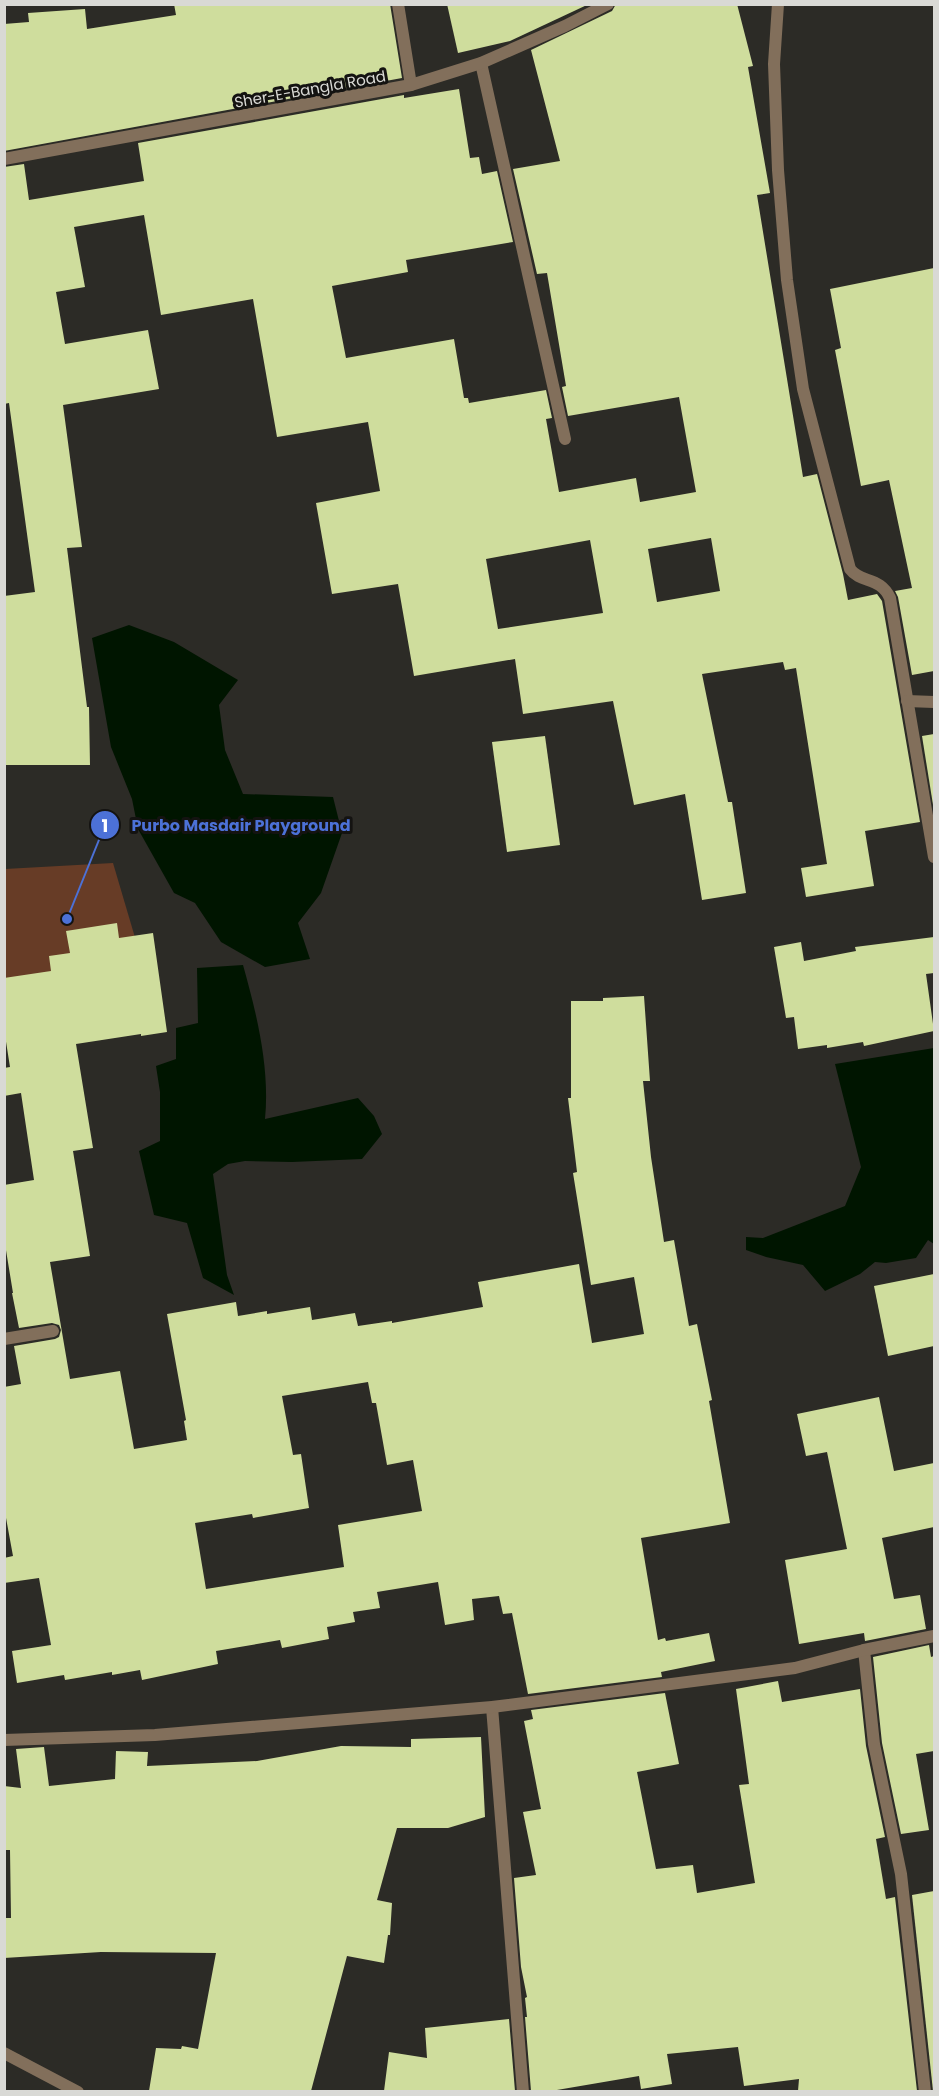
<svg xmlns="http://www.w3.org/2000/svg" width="939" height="2096" viewBox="0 0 939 2096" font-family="Poppins,sans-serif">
	<rect width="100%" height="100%" fill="#2c2b26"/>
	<polygon fill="#673c26" points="113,863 144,968 5,984 5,869"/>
	<g fill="#001500">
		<polygon points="129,625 174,642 238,680 219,705 225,750 243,794 333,797 342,833 321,893 298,923 310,959 265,967 221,942 195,903 174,893 138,829 132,799 111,747 92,638"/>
		<path d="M243 965C257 1015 270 1068 265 1119L358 1098 374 1116 382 1134 362 1159 292 1162 245 1161 228 1164 213 1174 227 1275 234 1295 203 1278 187 1223 154 1215 139 1151 160 1141V1092L156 1066 176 1059V1028L198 1023 197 968Z"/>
		<polygon points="934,1048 934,1244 928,1240 916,1258 886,1263 875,1262 860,1274 825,1291 803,1265 766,1257 746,1250 746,1237 763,1238 845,1206 861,1167 835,1064"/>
	</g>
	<g fill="#cfdd9d" fill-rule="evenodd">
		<polygon points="174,4 390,4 402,78 4,151 4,24 29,22 28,13 85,9 87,29 176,15"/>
		<polygon points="447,4 589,4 510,41 458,53"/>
		<path d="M616 4H737L753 66 748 67 770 193 757 195 803 477 817 474 843 574 848 600 877 594 882 601 920 822 865 831 874 886 806 897 801 868 827 864 796 668 785 670 783 662 702 674 728 802H732L746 893 702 900 685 794 634 805 613 701 523 714 515 659 414 676 398 584 332 594 316 503 380 491 368 422 277 437 253 299 161 315 144 215 74 227 85 287 56 292 65 344 148 330 159 389 63 405 82 547 67 548 87 707H89L90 765H4V596L35 592 9 403 4 404V167L24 164 29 200 144 181 138 143 404 95V98L459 89 470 158 479 157 482 174 497 171 513 242 406 260 408 272 332 286 346 358 454 339 464 398H468L469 403 546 390 552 418 546 419 559 492 636 478 640 502 696 492 679 397 568 416 562 387 566 386 547 273 537 274 513 169 560 161 531 50 612 11ZM711 538 720 591 657 602 648 549ZM590 540 603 613 498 629 486 559Z"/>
		<polygon points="934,268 934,671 912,675 898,597 895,591 912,588 889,480 861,486 835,350 841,348 830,289"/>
		<polygon points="934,734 934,811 922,736"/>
		<polygon points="545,736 560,845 507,852 492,742"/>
		<path d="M117 923 119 938 153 933 167 1032 141 1036V1034L76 1044 93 1148 73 1151 90 1256 50 1262 70 1379 120 1371 134 1449 187 1440 184 1421 186 1420 167 1314 236 1302 238 1316 267 1311V1314L310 1307 312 1320 355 1313 358 1326 392 1321V1323L483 1307 478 1282 579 1264 592 1343 644 1334 634 1277 591 1285 573 1173 577 1172 568 1098H571V1001H603V998L644 996 650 1081H643L651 1157 664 1242 674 1240 689 1326 697 1324 712 1400 709 1401 730 1523 641 1538 658 1640 665 1638 666 1641 709 1633 715 1661 661 1672 662 1677 528 1694 512 1613 503 1614 499 1596 472 1599 474 1620 445 1625 438 1582 377 1592 380 1608 353 1612 355 1622 327 1627 329 1639 282 1648 280 1640 216 1651 218 1664 142 1680 140 1670 112 1675V1672L65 1680 64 1675 17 1683 12 1651 51 1645 39 1578 4 1583V1558L13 1556 4 1507V1387L21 1384 14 1346 55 1339 59 1337 61 1330 59 1325 52 1323 19 1328 12 1293H13L4 1238V1185L34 1180 21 1093 4 1096V1068L10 1067 4 1029V978L51 971 49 956 70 953 66 931ZM368 1382 372 1403H376L387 1465 413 1460 422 1511 338 1525 344 1567 206 1589 195 1523 252 1514 253 1518 309 1508 301 1454 293 1455 282 1396Z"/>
		<polygon points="934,937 934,973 926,974 934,1031 864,1046 863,1042 827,1048 827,1045 798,1049 794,1017 786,1018 774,947 801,942 804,961 856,951 855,947"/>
		<polygon points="934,1274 934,1346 888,1356 874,1286"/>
		<polygon points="879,1397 894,1471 934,1463 934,1527 882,1538 894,1599 920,1595 926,1629 865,1641 864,1633 799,1644 785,1560 847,1549 827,1452 806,1456 797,1414"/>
		<polygon points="929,1645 931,1657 934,1656 934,1751 916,1754 929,1830 901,1834 882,1743 873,1657"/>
		<polygon points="778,1681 782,1702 860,1689 866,1746 885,1837 876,1839 886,1899 895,1897 917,2091 798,2091 799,2079 744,2086 738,2047 667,2054 672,2084 641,2089 639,2076 551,2091 531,2091 525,2017 527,2017 525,1998 527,1997 521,1967 514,1878 536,1875 523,1812 541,1809 524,1721 533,1719 531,1710 665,1693 679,1764 637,1772 656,1869 693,1865 697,1893 755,1883 739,1785 749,1784 736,1689"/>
		<polygon points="481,1737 485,1817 448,1828 397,1828 377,1900 392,1903 390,1935 388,1935 384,1963 347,1956 311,2091 149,2091 156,2048 181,2049 182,2046 198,2049 216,1953 101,1952 4,1958 4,1918 11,1918 10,1850 4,1850 4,1786 21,1788 16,1749 44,1747 49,1786 115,1779 116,1751 148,1752 147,1766 257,1761 341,1746 411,1747 411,1739"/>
		<polygon points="934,1891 934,2091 933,2091 912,1895"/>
		<polygon points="509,2019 515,2091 384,2091 389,2052 427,2058 425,2028"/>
	</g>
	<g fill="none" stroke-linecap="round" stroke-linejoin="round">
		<g stroke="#826f5b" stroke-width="12">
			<polyline points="398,4 411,85"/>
			<path d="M778 4 774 64 778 170 787 280 803 389 850 569C861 584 880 576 890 598L934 857"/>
			<polyline points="481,63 565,439"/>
			<polyline points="4,159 411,85 481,63 565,26 608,4"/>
			<polyline points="907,701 934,702"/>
			<polyline points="4,1339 53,1331"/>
			<polyline points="864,1650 874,1744 901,1874 925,2092"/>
			<polyline points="492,1707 523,2092"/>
			<polyline points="4,1740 155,1735 492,1707 795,1668 864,1650 934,1636"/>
			<polyline points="4,2053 78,2092"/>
		</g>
	</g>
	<g text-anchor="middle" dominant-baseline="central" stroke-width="6" stroke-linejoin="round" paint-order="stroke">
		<g font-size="15" fill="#d9d9d5" stroke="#141311">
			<text transform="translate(310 89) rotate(-10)">Sher-E-Bangla Road</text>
		</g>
	</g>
	<path fill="none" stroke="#4c71d7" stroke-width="2" d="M67 919L105 825"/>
	<g fill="#4c71d7" stroke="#141311" stroke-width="2">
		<circle cx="67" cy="919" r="6"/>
		<circle cx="105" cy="825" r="15"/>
	</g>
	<g font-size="18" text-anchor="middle" font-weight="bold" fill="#fff">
		<text x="105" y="832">1</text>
	</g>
	<g font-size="16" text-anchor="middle" font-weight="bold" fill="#4c71d7" stroke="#141311" stroke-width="6" stroke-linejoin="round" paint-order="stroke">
		<text x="241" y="831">Purbo Masdair Playground</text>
	</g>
	<rect width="939" height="2096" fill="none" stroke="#d9d9d5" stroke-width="12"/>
</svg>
